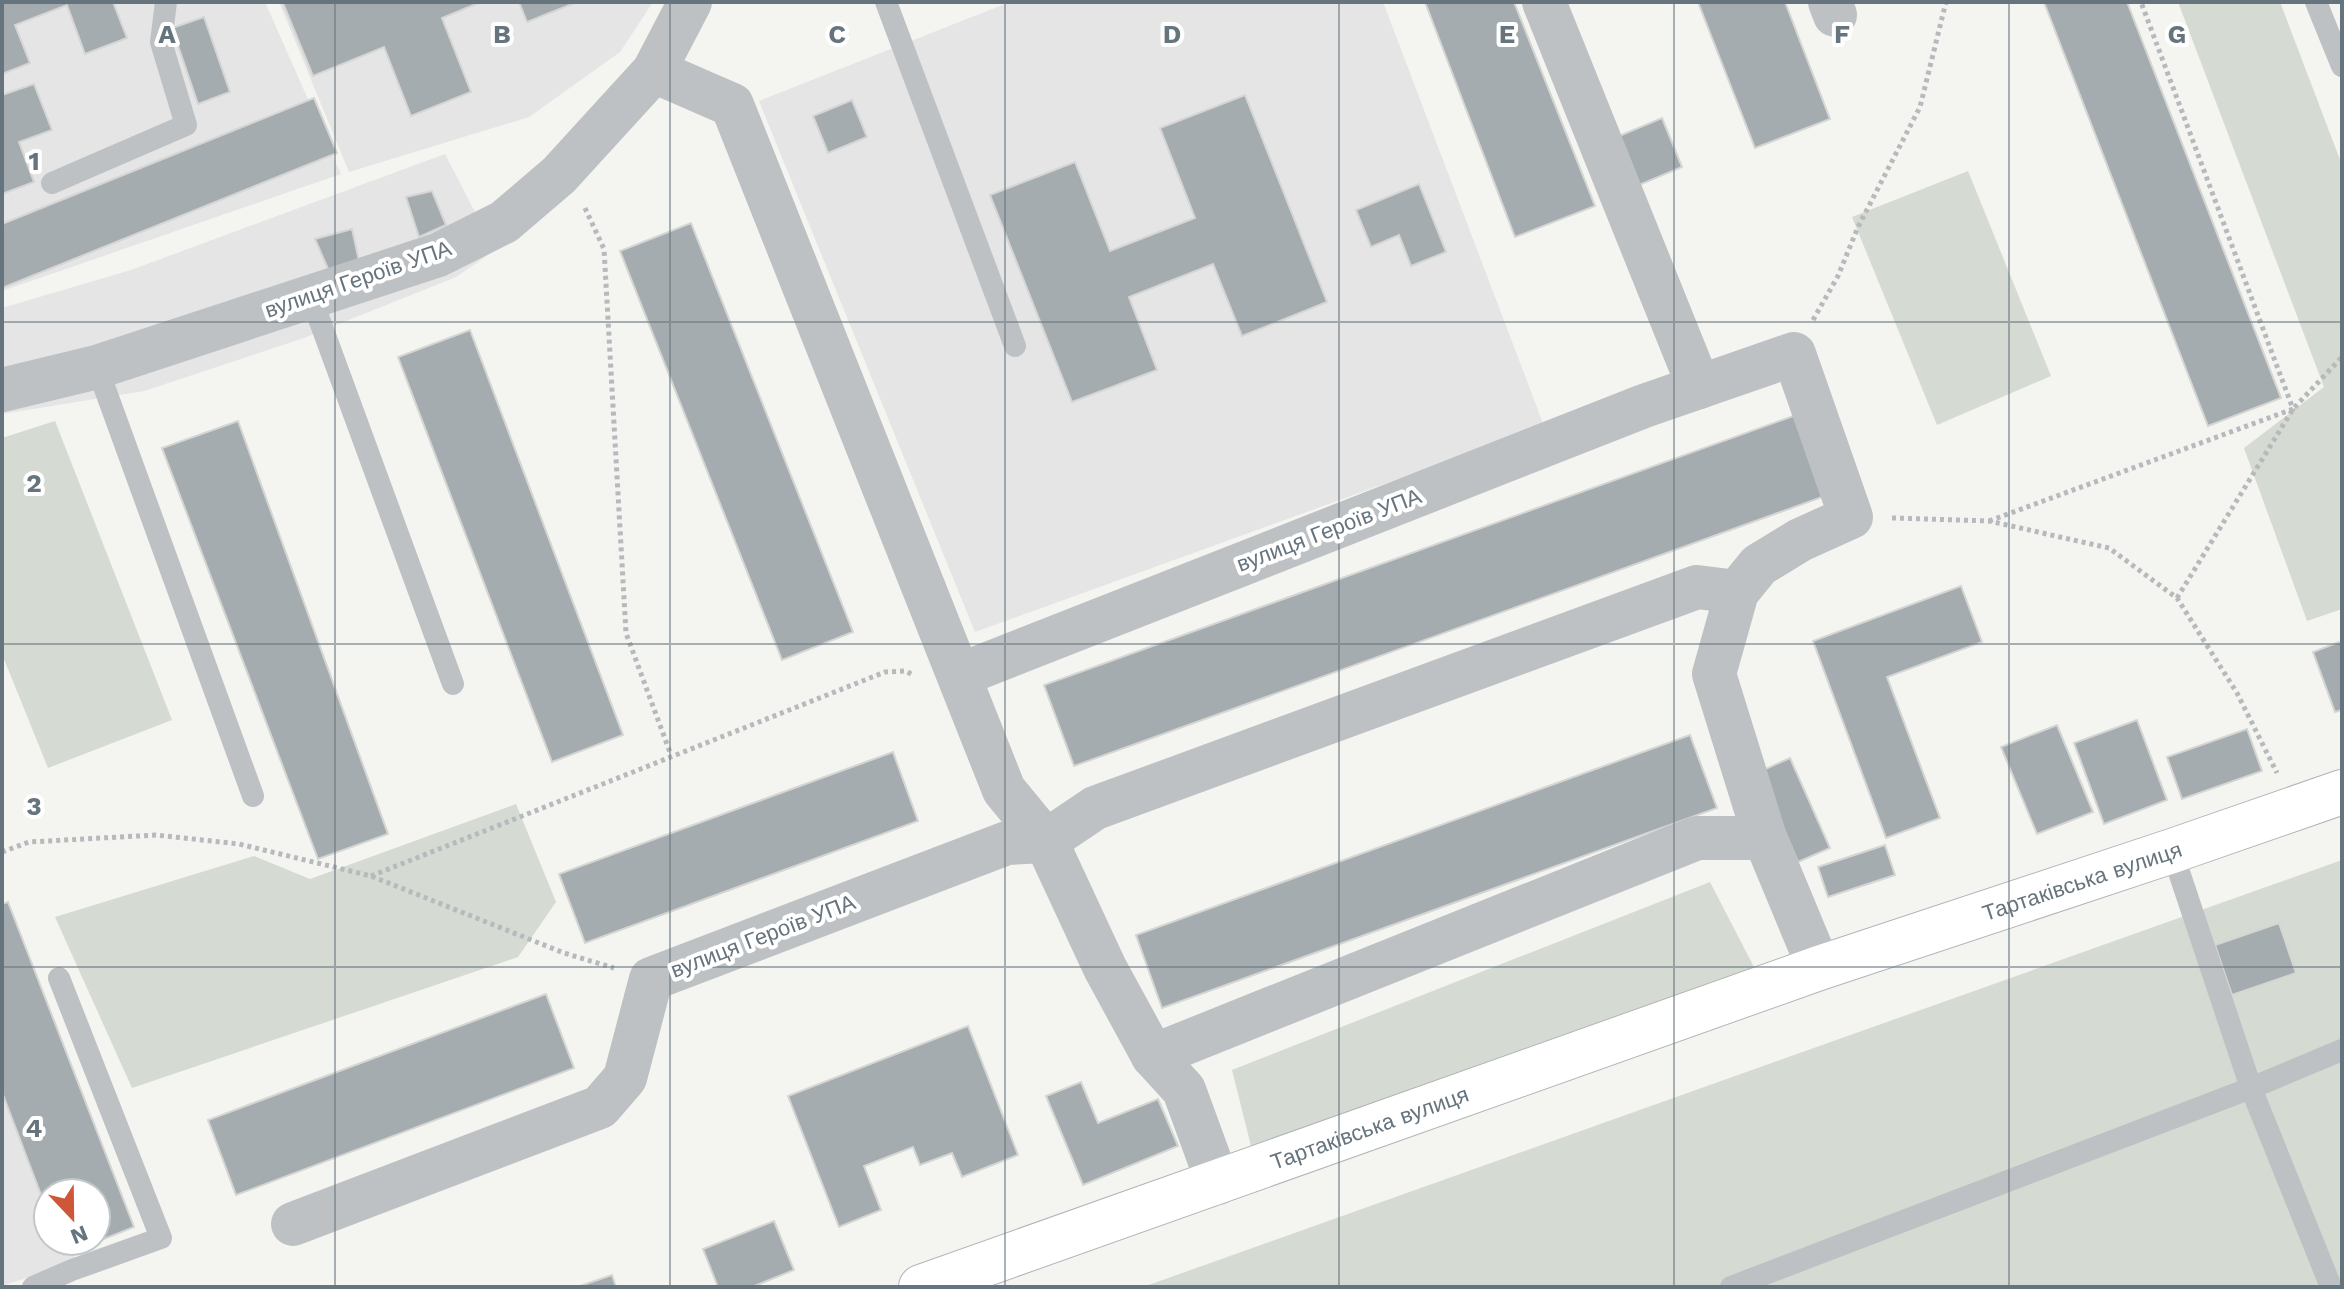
<svg xmlns="http://www.w3.org/2000/svg" width="2344" height="1289" viewBox="0 0 2344 1289" font-family="'Work Sans',sans-serif">
	<rect width="100%" height="100%" fill="#f4f4f0"/>
	<g fill="#e4e5e4">
		<polygon points="2,2 265,2 341,174 2,291"/>
		<polygon points="279,2 653,2 620,52 529,117 349,172"/>
		<polygon points="1010,2 1383,2 1544,426 975,632 759,101"/>
		<polygon points="445,154 477,216 491,253 456,277 301,339 144,391 2,414 2,308 131,270"/>
		<polygon points="2,1053 48,1193 48,1241 69,1241 76,1261 2,1286"/>
	</g>
	<g fill="#d5dad2">
		<polygon points="2178,2 2280,2 2342,165 2342,609 2307,621 2244,448 2324,387"/>
		<polygon points="1968,171 2051,376 1937,425 1852,217"/>
		<polygon points="55,421 172,720 48,768 2,654 2,438"/>
		<polygon points="516,804 556,902 518,957 132,1088 55,917 254,856 310,879"/>
		<polygon points="2342,860 2342,1287 1143,1287 2266,887"/>
		<polygon points="1710,882 1755,969 1252,1150 1232,1070"/>
	</g>
	<g fill="#a4acb0" stroke="#d5d5d3" stroke-width="2">
		<polygon points="2,2 113,2 127,38 85,54 67,5 15,25 30,63 2,74"/>
		<polygon points="286,2 481,2 442,18 471,92 411,116 384,47 313,76 283,3"/>
		<polygon points="519,2 577,2 527,22"/>
		<polygon points="1425,2 1514,2 1595,206 1515,237"/>
		<polygon points="1698,2 1785,2 1830,119 1755,148"/>
		<polygon points="2044,2 2127,2 2281,398 2208,426"/>
		<polygon points="204,17 230,92 198,104 172,28"/>
		<polygon points="34,84 52,130 19,142 34,182 2,194 2,95"/>
		<polygon points="1245,95 1327,302 1242,336 1213,264 1129,297 1157,370 1072,402 990,195 1075,162 1110,251 1195,218 1160,128"/>
		<polygon points="314,98 337,153 2,288 2,224"/>
		<polygon points="852,100 867,137 828,153 813,116"/>
		<polygon points="1662,118 1682,167 1639,185 1619,136"/>
		<polygon points="1419,184 1446,252 1411,266 1399,235 1371,247 1356,210"/>
		<polygon points="432,191 446,225 419,237 406,197"/>
		<polygon points="691,223 853,632 782,660 620,251"/>
		<polygon points="352,229 359,261 329,271 315,239"/>
		<polygon points="470,330 623,735 552,762 398,357"/>
		<polygon points="1796,415 1825,496 1074,766 1044,685"/>
		<polygon points="238,421 388,834 318,859 162,448"/>
		<polygon points="1961,586 1982,642 1887,677 1940,818 1886,838 1813,641"/>
		<polygon points="2342,641 2342,710 2335,712 2313,652"/>
		<polygon points="2137,720 2167,800 2104,824 2074,743"/>
		<polygon points="2057,725 2093,812 2037,834 2001,747"/>
		<polygon points="2247,729 2262,771 2182,799 2167,757"/>
		<polygon points="1690,735 1717,808 1162,1008 1136,935"/>
		<polygon points="893,752 918,821 585,943 559,874"/>
		<polygon points="1790,758 1830,848 1798,862 1759,772"/>
		<polygon points="1885,845 1895,875 1828,897 1818,867"/>
		<polygon points="8,902 134,1227 64,1255 59,1241 96,1241 96,1193 48,1193 48,1213 2,1092 2,904"/>
		<polygon points="2279,923 2296,973 2232,995 2215,945"/>
		<polygon points="546,994 574,1068 236,1195 208,1120"/>
		<polygon points="968,1026 1018,1155 962,1177 952,1153 920,1165 913,1147 864,1166 881,1210 839,1227 788,1096"/>
		<polygon points="1081,1082 1098,1123 1158,1099 1178,1146 1083,1185 1046,1096"/>
		<polygon points="774,1221 794,1270 752,1287 718,1287 703,1249"/>
		<polygon points="612,1275 616,1287 577,1287"/>
	</g>
	<g fill="none" stroke-linecap="round" stroke-linejoin="round">
		<g stroke="#b0b5b8" stroke-width="46">
			<g id="secondary">
				<path id="s1" d="M921 1287 1819 968 2172 851 2342 792"/>
			</g>
		</g>
		<g stroke="#b7babc" stroke-width="5" stroke-dasharray="4 4" stroke-linecap="butt">
			<polyline points="585,208 604,249 626,633 671,755"/>
			<polyline points="1813,320 1838,276 1858,227 1920,107 1946,2"/>
			<polyline points="1892,518 1989,521 2109,548 2177,598 2237,693 2277,773"/>
			<polyline points="1989,521 2293,409 2141,2"/>
			<polyline points="2177,598 2293,409 2342,357"/>
			<polyline points="2,852 29,842 156,835 239,844 371,876 564,953 614,968"/>
			<polyline points="371,876 885,672 906,671 913,675"/>
		</g>
		<g stroke="#bdc1c4" stroke-width="22">
			<polyline points="886,2 1015,346"/>
			<polyline points="2316,2 2342,66"/>
			<polyline points="52,183 186,125 161,42 166,2"/>
			<polyline points="311,297 453,684"/>
			<polyline points="97,367 253,796"/>
			<polyline points="2172,851 2251,1088 2331,1287"/>
			<polyline points="33,1287 72,1270 161,1238 59,978"/>
			<polyline points="1731,1287 2251,1088 2342,1050"/>
		</g>
		<g stroke="#bdc1c4" stroke-width="44">
			<polyline points="1544,2 1699,387"/>
			<polyline points="1830,2 1835,15"/>
			<polyline points="654,71 732,105 1004,790 1046,841 1105,968 1153,1056 1184,1090 1218,1183"/>
			<polyline points="2,390 97,367 438,255 504,222 559,175 654,71 690,2"/>
			<polyline points="960,675 1644,406 1794,354 1851,517 1800,540 1759,565 1737,592 1714,674 1765,838"/>
			<polyline points="1153,1056 1697,838 1765,838 1819,968"/>
			<polyline points="293,1224 600,1107 625,1078 651,979 1007,843 1046,841 1095,808 1697,587 1737,592"/>
		</g>
		<use href="#secondary" stroke="#fff" stroke-width="44"/>
	</g>
	<path fill="none" stroke="#66747e" stroke-width="2" stroke-opacity="0.55" d="M335 2V1287M670 2V1287M1005 2V1287M1339 2V1287M1674 2V1287M2009 2V1287M2 322H2342M2 644H2342M2 967H2342"/>
	<g text-anchor="middle" dominant-baseline="central" stroke-width="8" stroke-linejoin="round" paint-order="stroke">
		<g font-size="22" fill="#66747e" stroke="#fff">
			<text transform="translate(358 279) rotate(-19)">вулиця Героїв УПА</text>
			<text transform="translate(1329 530) rotate(-21)">вулиця Героїв УПА</text>
			<text stroke="none"><textPath href="#s1" startOffset="1230">Тартаківська вулиця</textPath></text>
			<text transform="translate(763 936) rotate(-21)">вулиця Героїв УПА</text>
			<text stroke="none"><textPath href="#s1" startOffset="476">Тартаківська вулиця</textPath></text>
		</g>
	</g>
	<g font-size="26" text-anchor="middle" font-weight="bold" fill="#66747e" stroke="#fff" stroke-width="8" stroke-linejoin="round" paint-order="stroke">
		<text x="167" y="43">A</text>
		<text x="502" y="43">B</text>
		<text x="837" y="43">C</text>
		<text x="1172" y="43">D</text>
		<text x="1507" y="43">E</text>
		<text x="1842" y="43">F</text>
		<text x="2177" y="43">G</text>
		<text x="34" y="170">1</text>
		<text x="34" y="492">2</text>
		<text x="34" y="815">3</text>
		<text x="34" y="1137">4</text>
	</g>
	<rect width="2344" height="1289" fill="none" stroke="#66747e" stroke-width="8"/>
	<g transform="translate(72 1217) rotate(158)"><circle r="38" fill="#ffffff" stroke="#c2c7cb" stroke-width="2"/>
	<path d="M0-6L14 30L0 20L-14 30Z" fill="#cd5737"/>
	<text y="-12" font-size="22" font-weight="bold" text-anchor="middle" fill="#66747e">N</text>
	</g>
</svg>
